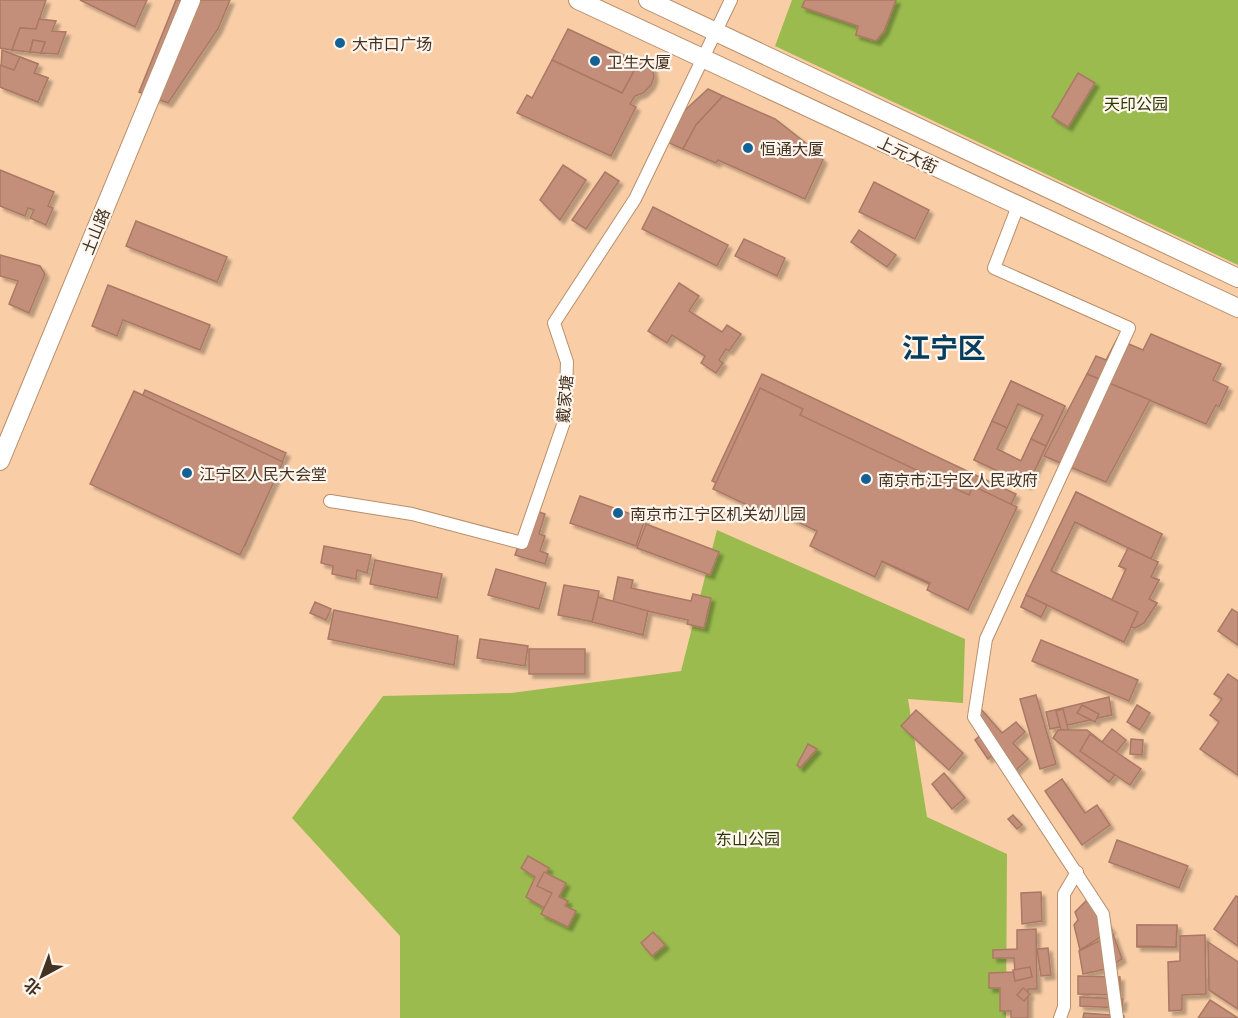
<svg xmlns="http://www.w3.org/2000/svg" width="1238" height="1018" viewBox="0 0 1238 1018" font-family="'Exo 2','Noto Sans SC',sans-serif">
	<defs>
		<filter id="shadow"><feDropShadow dx="4" dy="4" stdDeviation="1.5" flood-color="#0004"/></filter>
	</defs>
	<rect width="100%" height="100%" fill="#f9cea7"/>
	<g fill="#9bbb4e">
		<polygon points="792,0 1238,0 1238,265 775,46"/>
		<polygon points="717,530 965,639 963,703 908,699 927,817 1007,854 1006,1018 400,1018 400,936 292,818 383,696 511,693 681,671"/>
	</g>
	<g fill="#c38f7a" stroke="#ab7964" stroke-width="1.5" fill-rule="evenodd" filter="url(#shadow)">
		<polygon points="0,0 46,0 36,29 20,28 12,50 0,48"/>
		<polygon points="80,0 147,0 135,27"/>
		<polygon points="176,0 230,0 218,29 168,103 139,92"/>
		<polygon points="805,0 896,0 884,31 876,41 856,35 858,26 802,7"/>
		<polygon points="805,0 896,0 884,31 876,41 856,35 858,26 802,7"/>
		<polygon points="39,19 56,21 52,31 66,32 58,54 41,53 45,42 33,40 30,52 12,50 20,28 36,29"/>
		<polygon points="568,29 639,62 622,93 552,60"/>
		<polygon points="33,40 45,42 41,53 30,52"/>
		<polygon points="2,50 38,64 34,73 48,78 38,102 0,87"/>
		<polygon points="20,57 38,64 34,73 48,78 38,102 0,87 0,65 14,70"/>
		<polygon points="630,58 644,58 652,65 654,77 651,85 643,93 635,96 630,104 636,107 611,156 517,113 527,95 532,98 552,60 622,93 639,62"/>
		<polygon points="1078,73 1095,83 1068,127 1052,117"/>
		<polygon points="708,89 723,96 696,125 683,149 667,142 682,113"/>
		<polygon points="723,96 775,119 811,147 823,160 805,199 718,160 716,163 683,149 696,125"/>
		<polygon points="563,165 586,180 560,220 540,200"/>
		<polygon points="0,170 54,192 48,206 53,208 46,225 30,218 34,210 28,208 25,216 0,206"/>
		<polygon points="605,172 619,181 586,229 572,220"/>
		<polygon points="874,182 929,210 915,239 859,212"/>
		<polygon points="653,207 728,245 717,266 642,229"/>
		<polygon points="136,221 227,257 217,282 126,246"/>
		<polygon points="859,230 896,255 887,267 851,242"/>
		<polygon points="744,239 785,258 777,276 735,256"/>
		<polygon points="0,255 40,266 45,274 29,313 9,304 18,281 0,276"/>
		<polygon points="679,283 699,296 689,311 722,332 727,325 741,334 729,351 726,349 719,360 723,363 716,373 701,363 705,356 672,335 667,343 648,331"/>
		<polygon points="108,285 210,325 200,350 123,320 117,336 92,326"/>
		<polygon points="1151,334 1221,364 1213,380 1228,387 1219,407 1216,405 1206,424 1087,374 1096,356 1106,360 1117,339 1143,350"/>
		<polygon points="762,374 1016,494 965,601 712,481"/>
		<polygon points="1087,374 1150,400 1106,482 1044,456"/>
		<path d="M1011 381 1065 406 1028 485 974 460ZM1018 404 1043 415 1021 461 997 449Z"/>
		<polygon points="1011,381 1065,406 1046,446 1031,439 1043,415 1018,404 1007,428 992,421"/>
		<polygon points="760,388 803,409 800,415 969,495 973,486 1017,507 968,610 927,590 930,583 882,561 875,577 810,546 817,531 765,506 762,512 713,489"/>
		<polygon points="145,390 286,453 245,546 104,484"/>
		<polygon points="134,391 283,462 240,555 90,484"/>
		<polygon points="992,421 1007,428 997,449 1021,461 1031,439 1046,446 1028,485 974,460"/>
		<path d="M1076 492 1162 534 1150 559 1158 562 1151 577 1159 580 1149 599 1157 603 1144 623 1135 628 1131 627 1124 642 1047 605 1041 617 1021 607ZM1075 522 1129 548 1119 566 1126 569 1112 600 1051 571Z"/>
		<polygon points="1076,492 1162,534 1151,559 1075,522 1051,571 1138,612 1124,642 1026,595"/>
		<polygon points="580,496 645,519 636,546 570,523"/>
		<polygon points="531,509 545,514 539,534 545,536 540,551 548,554 545,564 515,555"/>
		<polygon points="646,524 719,552 710,575 637,548"/>
		<polygon points="324,546 371,555 367,573 357,570 356,579 332,574 333,566 321,563"/>
		<polygon points="1128,548 1158,562 1151,577 1159,580 1149,599 1157,603 1144,623 1135,628 1131,627 1138,612 1112,600 1126,569 1119,566"/>
		<polygon points="375,560 442,574 437,598 370,584"/>
		<polygon points="496,569 546,583 539,609 488,595"/>
		<polygon points="618,577 633,580 631,588 691,601 693,594 711,598 704,628 687,624 688,620 629,607 628,611 612,607"/>
		<polygon points="564,585 599,591 594,622 558,615"/>
		<polygon points="1026,595 1047,605 1041,617 1021,607"/>
		<polygon points="598,597 648,611 643,635 592,622"/>
		<polygon points="315,602 331,609 326,620 310,613"/>
		<polygon points="1232,609 1238,613 1238,645 1218,631"/>
		<polygon points="334,610 458,636 454,665 328,639"/>
		<polygon points="480,639 528,646 525,666 477,658"/>
		<polygon points="1041,640 1138,680 1129,701 1032,661"/>
		<rect x="529" y="649" width="56" height="25"/>
		<polygon points="1228,674 1238,681 1238,775 1200,749 1219,722 1210,715 1222,699 1214,694"/>
		<polygon points="1036,695 1056,764 1040,769 1020,699"/>
		<polygon points="1109,697 1112,715 1050,729 1046,712"/>
		<polygon points="1082,705 1099,714 1095,722 1077,713"/>
		<polygon points="1137,705 1150,713 1140,730 1127,722"/>
		<polygon points="980,708 1002,733 1016,722 1025,732 1013,743 1028,759 1012,774 994,753 988,759 975,740 983,733 969,718"/>
		<polygon points="1063,709 1070,736 1063,738 1056,711"/>
		<polygon points="916,710 963,753 949,770 901,726"/>
		<polygon points="1112,729 1126,740 1114,755 1114,776 1109,782 1053,738 1058,730 1087,730 1102,742"/>
		<polygon points="1090,734 1141,769 1130,785 1080,751"/>
		<polygon points="1131,739 1143,740 1142,755 1130,754"/>
		<polygon points="808,744 817,749 800,768 797,765"/>
		<polygon points="944,773 965,798 952,809 932,784"/>
		<polygon points="1062,779 1085,813 1097,805 1110,825 1082,845 1045,791"/>
		<polygon points="1013,815 1022,825 1017,829 1008,819"/>
		<polygon points="1117,840 1188,866 1179,888 1109,862"/>
		<polygon points="528,856 549,868 542,880 550,884 547,891 559,895 551,912 526,897 535,877 521,868"/>
		<polygon points="544,872 566,883 559,897 568,901 565,906 576,911 568,927 541,914 552,893 537,886"/>
		<polygon points="1041,892 1042,921 1022,924 1021,893"/>
		<polygon points="1236,896 1238,897 1238,946 1214,929"/>
		<polygon points="1088,899 1112,930 1080,950 1074,925 1078,920 1075,912"/>
		<polygon points="1137,925 1177,926 1176,947 1137,947"/>
		<polygon points="1137,925 1177,925 1176,947 1137,946"/>
		<polygon points="1036,929 1037,989 1028,989 1028,1018 1011,1018 1011,1011 1000,1011 1000,988 989,988 989,973 1015,972 1014,958 993,958 993,950 1017,949 1017,930"/>
		<polygon points="653,932 665,945 652,956 641,943"/>
		<polygon points="1113,934 1122,959 1106,969 1083,974 1079,951"/>
		<polygon points="1205,935 1206,994 1182,995 1182,1010 1169,1011 1168,962 1180,961 1180,936"/>
		<polygon points="1208,942 1238,962 1238,1009 1209,990"/>
		<polygon points="1048,948 1051,975 1041,976 1037,949"/>
		<polygon points="1030,967 1032,977 1015,981 1013,970"/>
		<polygon points="1078,976 1120,977 1120,995 1078,994"/>
		<polygon points="1023,988 1030,994 1024,1001 1017,995"/>
		<polygon points="1080,997 1123,999 1122,1008 1080,1006"/>
		<polygon points="1210,1000 1238,1018 1198,1018"/>
		<polygon points="1084,1013 1124,1016 1124,1018 1083,1018"/>
	</g>
	<g fill="none" stroke-linecap="round" stroke-linejoin="round">
		<g stroke="#b88f6b" stroke-width="14">
			<g id="street">
				<polyline points="1018,206 994,268 1129,328 986,639 974,717 1103,914 1117,1018"/>
				<polyline points="330,501 412,514 522,543 565,419 567,362 554,323 635,199 731,0"/>
				<polyline points="1060,1018 1064,1007 1064,894 1077,872"/>
			</g>
		</g>
		<g stroke="#b88f6b" stroke-width="20">
			<g id="secondary">
				<polyline points="578,0 1238,308"/>
				<polyline points="648,0 1238,278"/>
				<polyline points="0,461 191,0"/>
			</g>
		</g>
		<use href="#street" stroke="#fff" stroke-width="12"/>
		<use href="#secondary" stroke="#fff" stroke-width="18"/>
	</g>
	<g fill="#146295" stroke="#fff6ee" stroke-width="2">
		<circle cx="340" cy="43" r="6"/>
		<circle cx="595" cy="61" r="6"/>
		<circle cx="748" cy="148" r="6"/>
		<circle cx="187" cy="473" r="6"/>
		<circle cx="866" cy="479" r="6"/>
		<circle cx="618" cy="513" r="6"/>
	</g>
	<g text-anchor="middle" dominant-baseline="central" stroke-width="4.5" stroke-linejoin="round" paint-order="stroke">
		<g font-size="16" fill="#433222" stroke="#fff6ee" text-anchor="start">
			<text x="352" y="43">大市口广场</text>
			<text x="607" y="61">卫生大厦</text>
			<text x="760" y="148">恒通大厦</text>
			<text x="199" y="473">江宁区人民大会堂</text>
			<text x="878" y="479">南京市江宁区人民政府</text>
			<text x="630" y="513">南京市江宁区机关幼儿园</text>
		</g>
		<g font-size="16" fill="#2b3804" stroke="#fff6ee">
			<text x="1136" y="103">天印公园</text>
			<text x="748" y="838">东山公园</text>
		</g>
		<g font-size="16" fill="#433222" stroke="#fff6ee">
			<text transform="translate(908 154) rotate(25)">上元大街</text>
			<text transform="translate(95 231) rotate(-68)">土山路</text>
			<text transform="translate(564 399) rotate(-85)">戴家塘</text>
		</g>
		<g font-size="28" font-weight="bold" fill="#063d5f" stroke="#fff6ee">
			<text x="944" y="347">江宁区</text>
		</g>
	</g>
	<g transform="translate(42 976) rotate(221)" stroke="#fff6ee" stroke-width="4.5" paint-order="stroke">
	<path d="M0-4.5L10 22L0 15L-10 22Z" fill="#433222"/>
	<text y="-9" font-size="16" font-weight="bold" text-anchor="middle" fill="#433222">北</text>
	</g>
</svg>
